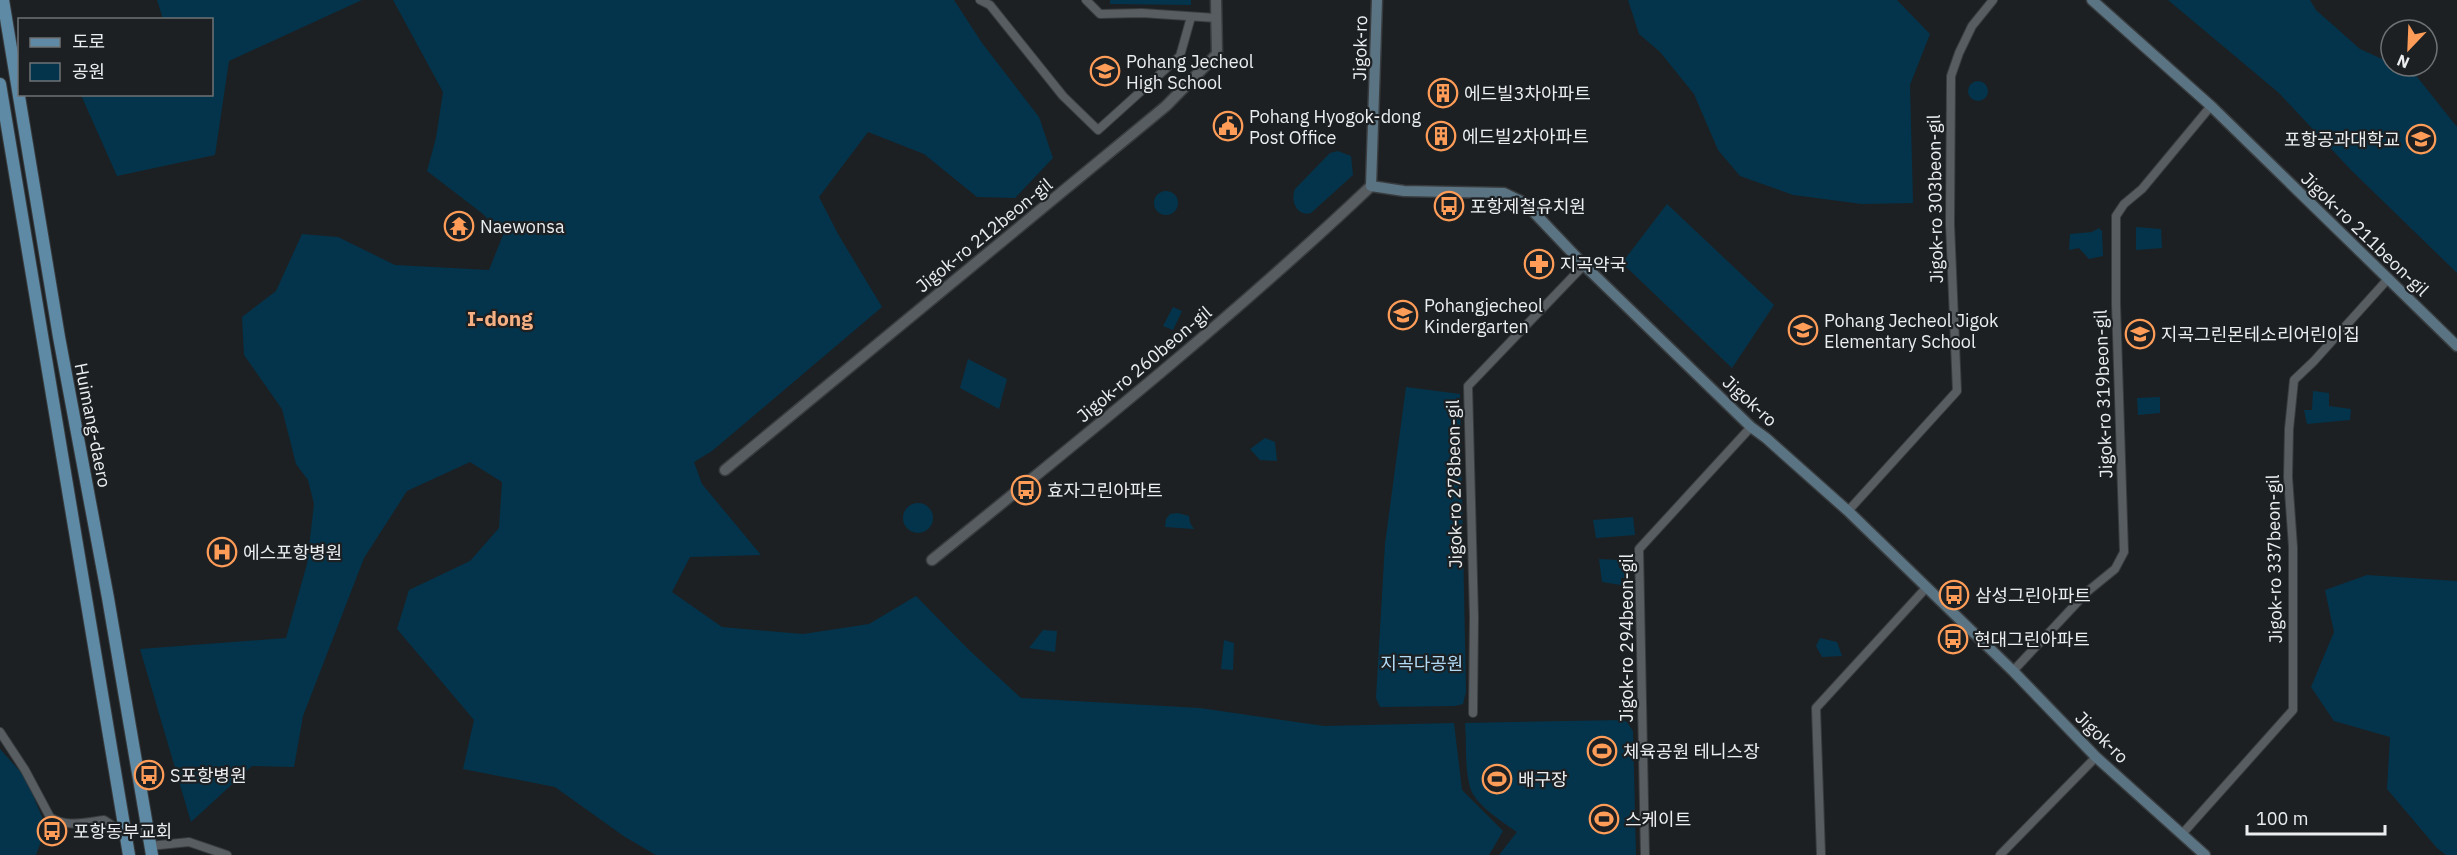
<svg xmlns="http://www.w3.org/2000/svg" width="2457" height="855" viewBox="0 0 2457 855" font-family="'IBM Plex Sans','Noto Sans KR',sans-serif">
	<rect width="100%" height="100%" fill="#1c2023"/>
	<g fill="#04344b">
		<polygon points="157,0 362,0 229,61 215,155 117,176 81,95 212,94 212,20 163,19"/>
		<polygon points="393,0 954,0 982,43 1039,117 1053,158 1015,198 977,197 924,154 868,132 819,197 838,234 882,307 712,451 694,462 702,484 761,555 690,557 672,592 722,627 803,634 869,624 916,596 968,649 1021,698 1200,708 1324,726 1454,723 1462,790 1503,831 1489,855 656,855 625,837 555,787 463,769 474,720 397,629 409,590 470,561 499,528 502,482 470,462 407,491 364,558 303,716 294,767 252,766 191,822 140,649 286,638 307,564 314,504 308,480 296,464 282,409 244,355 242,317 276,291 302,234 338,237 395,265 489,270 503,235 483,214 427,171 436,138 443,92"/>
		<polygon points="1110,0 1191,0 1191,5 1110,4"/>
		<polygon points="1628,0 1897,0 1930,34 1910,85 1913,203 1862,204 1793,195 1740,176 1718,150 1694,94 1660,52 1639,34"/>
		<polygon points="2168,0 2310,0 2316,10 2360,49 2391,63 2391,66 2397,66 2414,73 2457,127 2457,273 2351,170 2279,93"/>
		<circle cx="1978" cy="91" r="10"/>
		<path d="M1338 151 1351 156 1353 175 1311 213C1297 217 1290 201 1295 189L1330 153Z"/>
		<circle cx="1166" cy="203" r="12"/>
		<polygon points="1667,204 1774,305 1732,368 1622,263"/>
		<polygon points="2136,227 2161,229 2162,248 2136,250"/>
		<polygon points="2099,228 2102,231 2103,256 2089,259 2079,248 2069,250 2070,234 2092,232"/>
		<polygon points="1173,307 1182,311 1173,330 1163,326"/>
		<polygon points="968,359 1007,379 999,409 960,388"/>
		<polygon points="1406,387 1460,394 1466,692 1463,704 1455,706 1380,707 1376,698 1385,544"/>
		<polygon points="2313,391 2329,393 2329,406 2351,409 2350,420 2307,424 2304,410 2312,410"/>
		<polygon points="2160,397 2160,413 2138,415 2137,398"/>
		<polygon points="1265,438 1275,442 1277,461 1260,460 1250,449"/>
		<circle cx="918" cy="518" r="15"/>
		<polygon points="1178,513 1189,516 1190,523 1194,529 1165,527 1166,519 1170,514"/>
		<polygon points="1633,517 1635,535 1596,538 1593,520"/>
		<polygon points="1599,559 1618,560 1619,568 1628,568 1629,578 1621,578 1621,585 1602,582"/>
		<polygon points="2367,575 2457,581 2457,855 2446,855 2437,848 2387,789 2390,737 2334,721 2311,687 2334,632 2325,590"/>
		<polygon points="1043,630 1057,631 1055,652 1029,648"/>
		<polygon points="1820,638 1837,642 1842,656 1822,657 1816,646"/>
		<polygon points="1224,640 1234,643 1233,670 1221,669"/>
		<path d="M1622 720 1627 722 1633 731 1636 855H1499L1517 832C1504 823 1477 806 1471 790 1464 770 1467 744 1465 723Z"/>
		<polygon points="0,749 26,778 46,827 36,855 0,855"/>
	</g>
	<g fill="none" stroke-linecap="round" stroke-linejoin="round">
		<g stroke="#393c3e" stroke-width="10">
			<g id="minor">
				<polyline points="980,0 990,5 1063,96 1098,130 1180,56 1191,17"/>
				<polyline points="1086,0 1100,14 1142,13 1216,18"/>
				<polyline points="1848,511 1957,391 1950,224 1951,76 1959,53 1972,26 1993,0"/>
				<polyline points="2013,671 2088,591 2115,569 2124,552 2116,304 2116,216 2124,204 2142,189 2211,106"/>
				<polyline points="1473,713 1474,617 1468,386 1584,265"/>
				<path d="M0 732 25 770 50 817C66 828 86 822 104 820L124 833"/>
				<polyline points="2183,833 2293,710 2293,547 2288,477 2289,429 2294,380 2314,361 2387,280"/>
				<polyline points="150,846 189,842 227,855"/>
				<polyline points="1645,855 1639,549 1751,427"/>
				<polyline points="1821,855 1816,708 1926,588"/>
				<polyline points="2000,855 2096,757"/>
			</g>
		</g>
		<g stroke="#393c3e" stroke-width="13">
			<g id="tertiary">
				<polyline points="725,470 1166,106 1217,54 1216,0"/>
				<path d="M932 560C1081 439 1232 318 1371 186"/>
			</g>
		</g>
		<g stroke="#393c3e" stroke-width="13">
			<g id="secondary">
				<polyline points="1377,0 1371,186 1404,191 1504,193 1525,203 1584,265 1751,427 1766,438 1848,511 2013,671 2096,757 2205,855"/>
				<polyline points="2092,0 2211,106 2457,346"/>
			</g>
		</g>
		<g stroke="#393c3e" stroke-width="14">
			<g id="primary">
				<polyline points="3,0 59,337 108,598 152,855"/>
				<polyline points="0,84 129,855"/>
			</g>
		</g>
		<use href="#minor" stroke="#585d61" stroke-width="8"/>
		<use href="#tertiary" stroke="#585d61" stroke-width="10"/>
		<use href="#secondary" stroke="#5b7483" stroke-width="10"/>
		<use href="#primary" stroke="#5e8aa5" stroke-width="12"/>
	</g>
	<defs>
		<g id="school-ring" transform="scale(1.5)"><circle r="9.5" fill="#1c2023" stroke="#fe9c58" stroke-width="1.5"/><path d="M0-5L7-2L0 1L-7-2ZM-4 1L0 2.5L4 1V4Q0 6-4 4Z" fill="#fe9c58"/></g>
		<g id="building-ring" transform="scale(1.5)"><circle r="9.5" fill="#1c2023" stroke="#fe9c58" stroke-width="1.5"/><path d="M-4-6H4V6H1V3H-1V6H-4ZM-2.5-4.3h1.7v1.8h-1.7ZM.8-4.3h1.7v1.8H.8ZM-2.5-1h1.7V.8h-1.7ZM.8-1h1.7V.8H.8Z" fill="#fe9c58"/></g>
		<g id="civic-ring" transform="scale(1.5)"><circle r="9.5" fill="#1c2023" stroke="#fe9c58" stroke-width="1.5"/><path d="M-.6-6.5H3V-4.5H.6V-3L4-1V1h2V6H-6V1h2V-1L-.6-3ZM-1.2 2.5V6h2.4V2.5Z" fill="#fe9c58"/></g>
		<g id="university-ring" transform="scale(1.5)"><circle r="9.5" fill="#1c2023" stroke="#fe9c58" stroke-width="1.5"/><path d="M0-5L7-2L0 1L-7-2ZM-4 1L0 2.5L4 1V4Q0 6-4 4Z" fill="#fe9c58"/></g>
		<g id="bus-ring" transform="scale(1.5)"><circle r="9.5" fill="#1c2023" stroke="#fe9c58" stroke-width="1.5"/><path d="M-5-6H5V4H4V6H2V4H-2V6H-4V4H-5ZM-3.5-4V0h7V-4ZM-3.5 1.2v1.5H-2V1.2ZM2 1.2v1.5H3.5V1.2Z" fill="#fe9c58"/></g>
		<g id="temple-ring" transform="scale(1.5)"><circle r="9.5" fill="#1c2023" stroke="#fe9c58" stroke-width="1.5"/><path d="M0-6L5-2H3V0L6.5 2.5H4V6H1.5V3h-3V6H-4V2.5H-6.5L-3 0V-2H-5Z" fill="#fe9c58"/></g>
		<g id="pharmacy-ring" transform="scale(1.5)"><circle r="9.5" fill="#1c2023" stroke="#fe9c58" stroke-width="1.5"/><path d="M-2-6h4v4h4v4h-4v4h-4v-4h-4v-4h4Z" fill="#fe9c58"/></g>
		<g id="hospital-ring" transform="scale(1.5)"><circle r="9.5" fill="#1c2023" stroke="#fe9c58" stroke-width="1.5"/><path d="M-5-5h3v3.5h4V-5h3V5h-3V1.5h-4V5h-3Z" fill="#fe9c58"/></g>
		<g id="stadium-ring" transform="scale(1.5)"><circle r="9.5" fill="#1c2023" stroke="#fe9c58" stroke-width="1.5"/><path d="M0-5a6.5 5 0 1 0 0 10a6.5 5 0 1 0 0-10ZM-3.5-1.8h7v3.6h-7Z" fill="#fe9c58"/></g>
	</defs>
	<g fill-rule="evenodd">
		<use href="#school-ring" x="1105" y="71"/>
		<use href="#building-ring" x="1443" y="93"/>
		<use href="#civic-ring" x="1228" y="126"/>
		<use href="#building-ring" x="1441" y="136"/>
		<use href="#university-ring" x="2421" y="139"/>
		<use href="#bus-ring" x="1449" y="206"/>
		<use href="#temple-ring" x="459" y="226"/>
		<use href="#pharmacy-ring" x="1539" y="264"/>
		<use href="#school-ring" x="1403" y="315"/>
		<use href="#school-ring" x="1803" y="330"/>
		<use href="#school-ring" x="2140" y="334"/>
		<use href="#bus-ring" x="1026" y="490"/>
		<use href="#hospital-ring" x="222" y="552"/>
		<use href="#bus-ring" x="1954" y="595"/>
		<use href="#bus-ring" x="1953" y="639"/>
		<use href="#stadium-ring" x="1602" y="751"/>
		<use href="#bus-ring" x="149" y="775"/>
		<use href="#stadium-ring" x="1497" y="779"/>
		<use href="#stadium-ring" x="1604" y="819"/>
		<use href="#bus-ring" x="52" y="831"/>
	</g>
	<g text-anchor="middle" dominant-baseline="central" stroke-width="4.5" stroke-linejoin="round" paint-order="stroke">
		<g font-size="18" fill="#ebedef" stroke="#1c2023">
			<text transform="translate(1360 48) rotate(-89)">Jigok-ro</text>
			<text transform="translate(1935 199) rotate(-91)">Jigok-ro 303beon-gil</text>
			<text transform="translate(2365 234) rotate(44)">Jigok-ro 211beon-gil</text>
			<text transform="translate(984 235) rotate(-39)">Jigok-ro 212beon-gil</text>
			<text transform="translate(1144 364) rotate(-40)">Jigok-ro 260beon-gil</text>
			<text transform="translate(2103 394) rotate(-92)">Jigok-ro 319beon-gil</text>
			<text transform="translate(1750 401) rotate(42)">Jigok-ro</text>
			<text transform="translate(93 425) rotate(79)">Huimang-daero</text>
			<text transform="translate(1454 484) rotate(-91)">Jigok-ro 278beon-gil</text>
			<text transform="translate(2274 559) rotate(-91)">Jigok-ro 337beon-gil</text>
			<text transform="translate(1626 638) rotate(-90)">Jigok-ro 294beon-gil</text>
			<text transform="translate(2102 737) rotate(44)">Jigok-ro</text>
		</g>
		<g font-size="18" fill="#ebedef" stroke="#1c2023" text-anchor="start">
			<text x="1126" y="61">Pohang Jecheol<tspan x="1126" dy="21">High School</tspan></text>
			<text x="1464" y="93">에드빌3차아파트</text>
			<text x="1249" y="116">Pohang Hyogok-dong<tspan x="1249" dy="21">Post Office</tspan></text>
			<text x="1462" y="136">에드빌2차아파트</text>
			<text x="2400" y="139" text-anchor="end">포항공과대학교</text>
			<text x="1470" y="206">포항제철유치원</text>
			<text x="480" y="226">Naewonsa</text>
			<text x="1560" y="264">지곡약국</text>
			<text x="1424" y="305">Pohangjecheol<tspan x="1424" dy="21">Kindergarten</tspan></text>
			<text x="1824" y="320">Pohang Jecheol Jigok<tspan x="1824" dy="21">Elementary School</tspan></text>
			<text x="2161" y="334">지곡그린몬테소리어린이집</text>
			<text x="1047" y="490">효자그린아파트</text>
			<text x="243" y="552">에스포항병원</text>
			<text x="1975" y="595">삼성그린아파트</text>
			<text x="1974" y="639">현대그린아파트</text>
			<text x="1623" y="751">체육공원 테니스장</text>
			<text x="170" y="775">S포항병원</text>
			<text x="1518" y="779">배구장</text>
			<text x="1625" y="819">스케이트</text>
			<text x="73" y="831">포항동부교회</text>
		</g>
		<g font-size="18" fill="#b1daf5" stroke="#1c2023">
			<text x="1422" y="663">지곡다공원</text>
		</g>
		<g font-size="21" font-weight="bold" fill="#f4af83" stroke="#1c2023">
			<text x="500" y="318">I-dong</text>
		</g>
	</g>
	<rect x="18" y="18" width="195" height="78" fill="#1c2023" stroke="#6f7275" stroke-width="1.5"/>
	<rect x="30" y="38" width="30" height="9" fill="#5e8aa5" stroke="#6f7275" stroke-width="1.5"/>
	<text x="72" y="48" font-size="18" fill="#ebedef">도로</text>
	<rect x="30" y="63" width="30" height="18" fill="#04344b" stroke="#6f7275" stroke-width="1.5"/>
	<text x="72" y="78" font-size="18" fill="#ebedef">공원</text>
	<g transform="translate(2409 48) rotate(203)"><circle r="28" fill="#1c2023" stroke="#6f7275" stroke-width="1.5"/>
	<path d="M0-4.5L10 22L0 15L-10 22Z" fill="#fe9c58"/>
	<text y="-9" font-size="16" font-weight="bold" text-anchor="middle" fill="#ebedef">N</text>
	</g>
	<path d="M2247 825v9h138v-9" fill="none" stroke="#ebedef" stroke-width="3"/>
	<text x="2256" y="825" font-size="18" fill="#ebedef" stroke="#1c2023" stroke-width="4.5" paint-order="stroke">100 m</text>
</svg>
